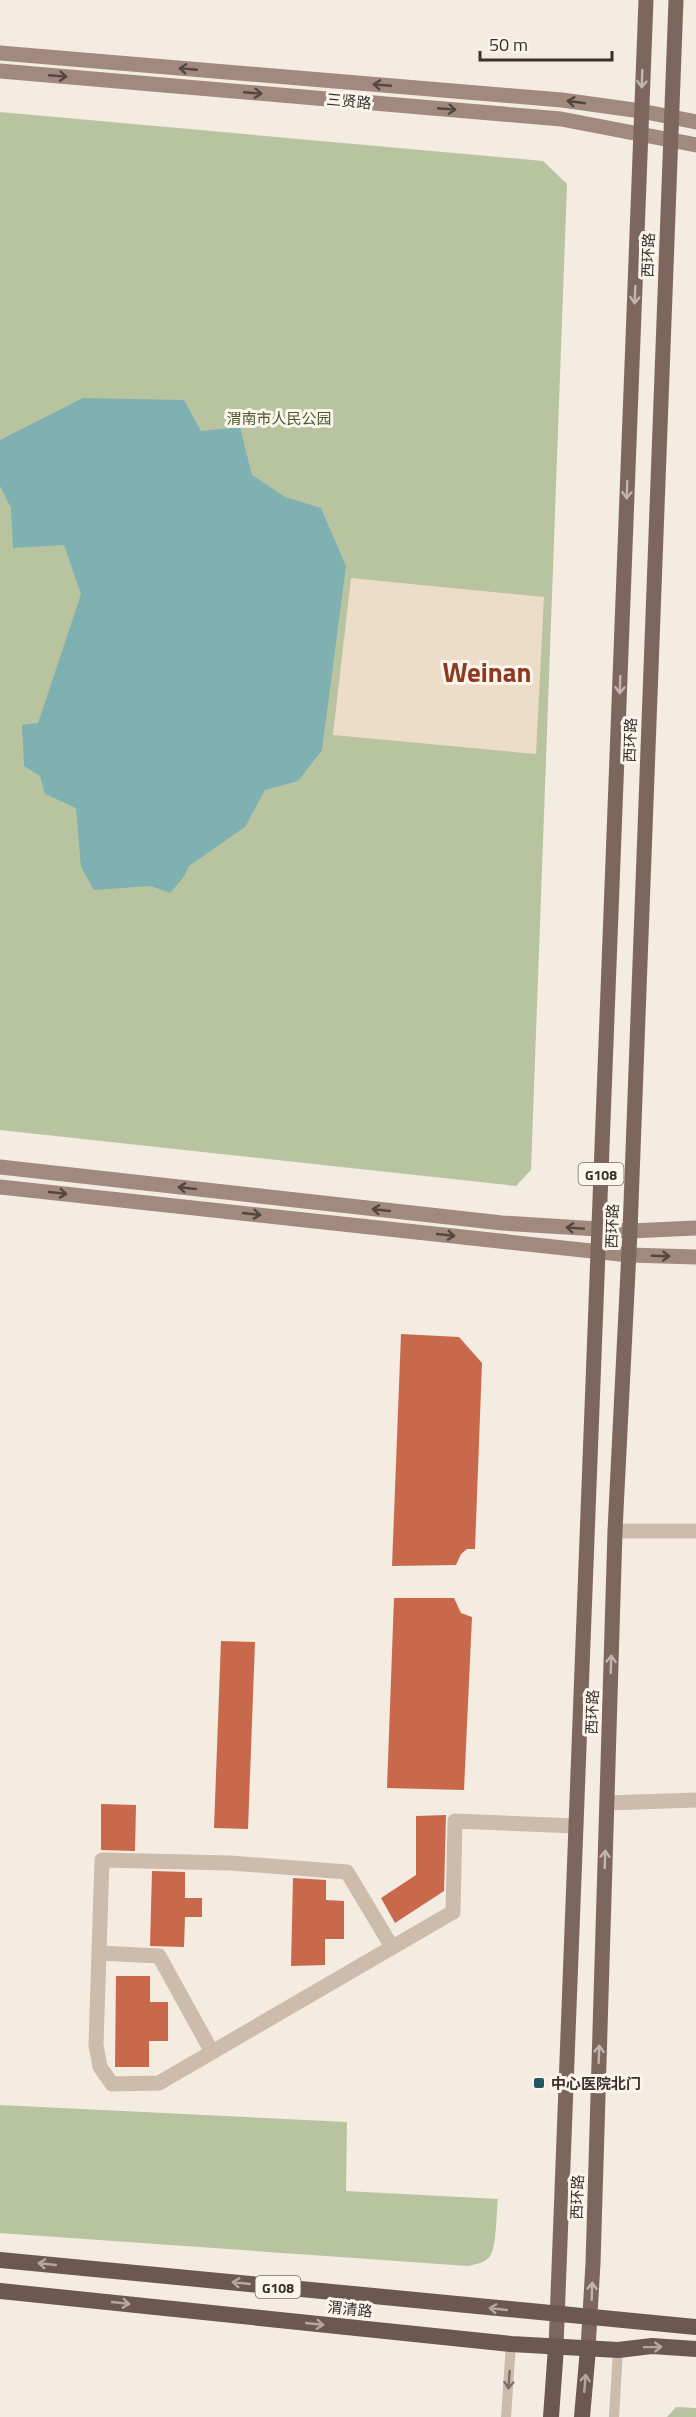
<svg xmlns="http://www.w3.org/2000/svg" width="696" height="2417" viewBox="0 0 696 2417" font-family="'Titillium Web','Noto Sans SC',sans-serif">
	<rect width="100%" height="100%" fill="#f4ebe1"/>
	<g fill="#b8c4a0">
		<polygon points="0,112 543,161 567,184 531,1170 516,1186 0,1130"/>
		<path d="M0 2105 347 2122 346 2191 498 2199C496 2212 497 2246 490 2256 485 2263 476 2264 468 2266L0 2233Z"/>
		<polygon points="676,2407 696,2408 696,2417 667,2417"/>
	</g>
	<polygon fill="#ecdcc8" points="351,578 544,597 536,754 333,735"/>
	<polygon fill="#7fb0b2" points="83,398 184,400 201,431 240,427 252,475 285,497 321,508 346,566 322,750 298,781 265,790 245,827 189,866 183,878 170,893 151,886 94,890 81,867 76,808 45,794 40,776 24,766 22,725 38,723 81,594 64,545 13,548 11,508 0,486 0,440"/>
	<g fill="#c8694b">
		<polygon points="401,1334 459,1337 482,1363 475,1549 467,1549 461,1554 456,1565 392,1566"/>
		<polygon points="394,1598 454,1598 461,1613 472,1617 464,1790 387,1788"/>
		<polygon points="221,1641 255,1642 248,1829 214,1828"/>
		<polygon points="101,1804 136,1805 135,1851 101,1850"/>
		<polygon points="446,1815 444,1891 395,1923 381,1898 416,1875 416,1816"/>
		<polygon points="152,1871 185,1872 185,1898 202,1898 202,1917 185,1917 184,1947 150,1946"/>
		<polygon points="293,1878 326,1880 326,1900 344,1901 344,1939 325,1939 325,1965 291,1966"/>
		<polygon points="116,1976 150,1976 150,2002 168,2002 168,2041 149,2041 149,2067 115,2067"/>
	</g>
	<g fill="none" stroke-linecap="round" stroke-linejoin="round">
		<g stroke="#cdbbac" stroke-width="10">
			<polyline points="506,2417 511,2344"/>
			<polyline points="614,2417 618,2350"/>
		</g>
		<g stroke="#cdbbac" stroke-width="15">
			<polyline points="615,1531 696,1531"/>
			<polyline points="607,1803 696,1800"/>
			<polyline points="392,1947 347,1872 230,1863 102,1860 96,2045 100,2067 112,2084 159,2083 453,1912 455,1821 576,1826"/>
			<polyline points="99,1953 159,1956 212,2052"/>
		</g>
		<g stroke="#a18a7d" stroke-width="15">
			<polyline points="0,53 562,100 641,111 696,122"/>
			<polyline points="0,71 561,119 696,145"/>
			<polyline points="0,1167 502,1223 630,1231 696,1228"/>
			<polyline points="0,1187 629,1255 696,1257"/>
		</g>
		<g stroke="#7d675c" stroke-width="15">
			<polyline points="556,2347 646,0"/>
			<polyline points="588,2349 593,2263 615,1531 630,1231 676,0"/>
		</g>
		<g stroke="#6c584f" stroke-width="16">
			<polyline points="0,2260 696,2327"/>
			<polyline points="0,2291 511,2344 618,2350 652,2346 696,2349"/>
			<polyline points="551,2417 556,2347"/>
			<polyline points="582,2417 588,2349"/>
		</g>
	</g>
	<defs><path id="oneway-shaft" d="M-6 0H5M1.5-3L5.5 0L1.5 3" fill="none" stroke-width="1.6" stroke-linecap="round" stroke-linejoin="round" transform="scale(1.5)"/></defs>
	<g stroke="#544640">
		<use href="#oneway-shaft" transform="translate(188 69) rotate(-175)"/>
		<use href="#oneway-shaft" transform="translate(58 76) rotate(5)"/>
		<use href="#oneway-shaft" transform="translate(382 85) rotate(-175)"/>
		<use href="#oneway-shaft" transform="translate(253 93) rotate(5)"/>
		<use href="#oneway-shaft" transform="translate(576 102) rotate(-172)"/>
		<use href="#oneway-shaft" transform="translate(447 109) rotate(5)"/>
		<use href="#oneway-shaft" transform="translate(187 1188) rotate(-174)"/>
		<use href="#oneway-shaft" transform="translate(58 1193) rotate(6)"/>
		<use href="#oneway-shaft" transform="translate(381 1210) rotate(-174)"/>
		<use href="#oneway-shaft" transform="translate(252 1214) rotate(6)"/>
		<use href="#oneway-shaft" transform="translate(575 1228) rotate(-176)"/>
		<use href="#oneway-shaft" transform="translate(446 1235) rotate(6)"/>
		<use href="#oneway-shaft" transform="translate(661 1256) rotate(2)"/>
	</g>
	<g stroke="#c2b5ac">
		<use href="#oneway-shaft" transform="translate(642 79) rotate(92)"/>
		<use href="#oneway-shaft" transform="translate(635 295) rotate(92)"/>
		<use href="#oneway-shaft" transform="translate(627 490) rotate(92)"/>
		<use href="#oneway-shaft" transform="translate(620 685) rotate(92)"/>
		<use href="#oneway-shaft" transform="translate(611 1664) rotate(-88)"/>
		<use href="#oneway-shaft" transform="translate(605 1859) rotate(-88)"/>
		<use href="#oneway-shaft" transform="translate(599 2054) rotate(-88)"/>
		<use href="#oneway-shaft" transform="translate(592 2291) rotate(-88)"/>
	</g>
	<g stroke="#b4a69e">
		<use href="#oneway-shaft" transform="translate(47 2264) rotate(-174)"/>
		<use href="#oneway-shaft" transform="translate(241 2283) rotate(-174)"/>
		<use href="#oneway-shaft" transform="translate(121 2303) rotate(6)"/>
		<use href="#oneway-shaft" transform="translate(498 2309) rotate(-174)"/>
		<use href="#oneway-shaft" transform="translate(315 2324) rotate(6)"/>
		<use href="#oneway-shaft" transform="translate(653 2347) rotate(-1)"/>
		<use href="#oneway-shaft" transform="translate(585 2383) rotate(-85)"/>
	</g>
	<use stroke="#7d6f65" href="#oneway-shaft" transform="translate(509 2380) rotate(94)"/>
	<rect fill="#1f5a5e" stroke="#fbf5ee" stroke-width="2" x="533" y="2077" width="12" height="12" rx="3"/>
	<g text-anchor="middle" dominant-baseline="central" stroke-width="6" stroke-linejoin="round" paint-order="stroke">
		<g fill="#fbf5ee" stroke="#756b66" stroke-width="1.5">
			<rect x="578.5" y="1163" width="45" height="22" rx="4.5"/>
			<rect x="255.5" y="2276" width="45" height="22" rx="4.5"/>
		</g>
		<g font-size="14" font-weight="bold" fill="#3b302b">
			<text x="601" y="1174">G108</text>
			<text x="278" y="2287">G108</text>
		</g>
		<g font-size="15" fill="#3b302b" stroke="#fbf5ee">
			<text transform="translate(349 101) rotate(5)">三贤路</text>
			<text transform="translate(648 255) rotate(-88)">西环路</text>
			<text transform="translate(630 740) rotate(-88)">西环路</text>
			<text transform="translate(612 1226) rotate(-88)">西环路</text>
			<text transform="translate(592 1712) rotate(-88)">西环路</text>
			<text transform="translate(577 2197) rotate(-88)">西环路</text>
			<text transform="translate(350 2309) rotate(6)">渭清路</text>
		</g>
		<g font-size="15" fill="#4a5a2e" stroke="#fbf5ee">
			<text x="279" y="418">渭南市人民公园</text>
		</g>
		<g font-size="15" font-weight="bold" fill="#3b302b" stroke="#fbf5ee" text-anchor="start">
			<text x="551" y="2083">中心医院北门</text>
		</g>
		<g font-size="27" font-weight="bold" fill="#8c3b22" stroke="#fbf5ee">
			<text x="487" y="671">Weinan</text>
		</g>
	</g>
	<path d="M480 51v9h132v-9" fill="none" stroke="#3b302b" stroke-width="3"/>
	<text x="489" y="51" font-size="18" fill="#3b302b" stroke="#fbf5ee" stroke-width="4.5" paint-order="stroke">50 m</text>
</svg>
